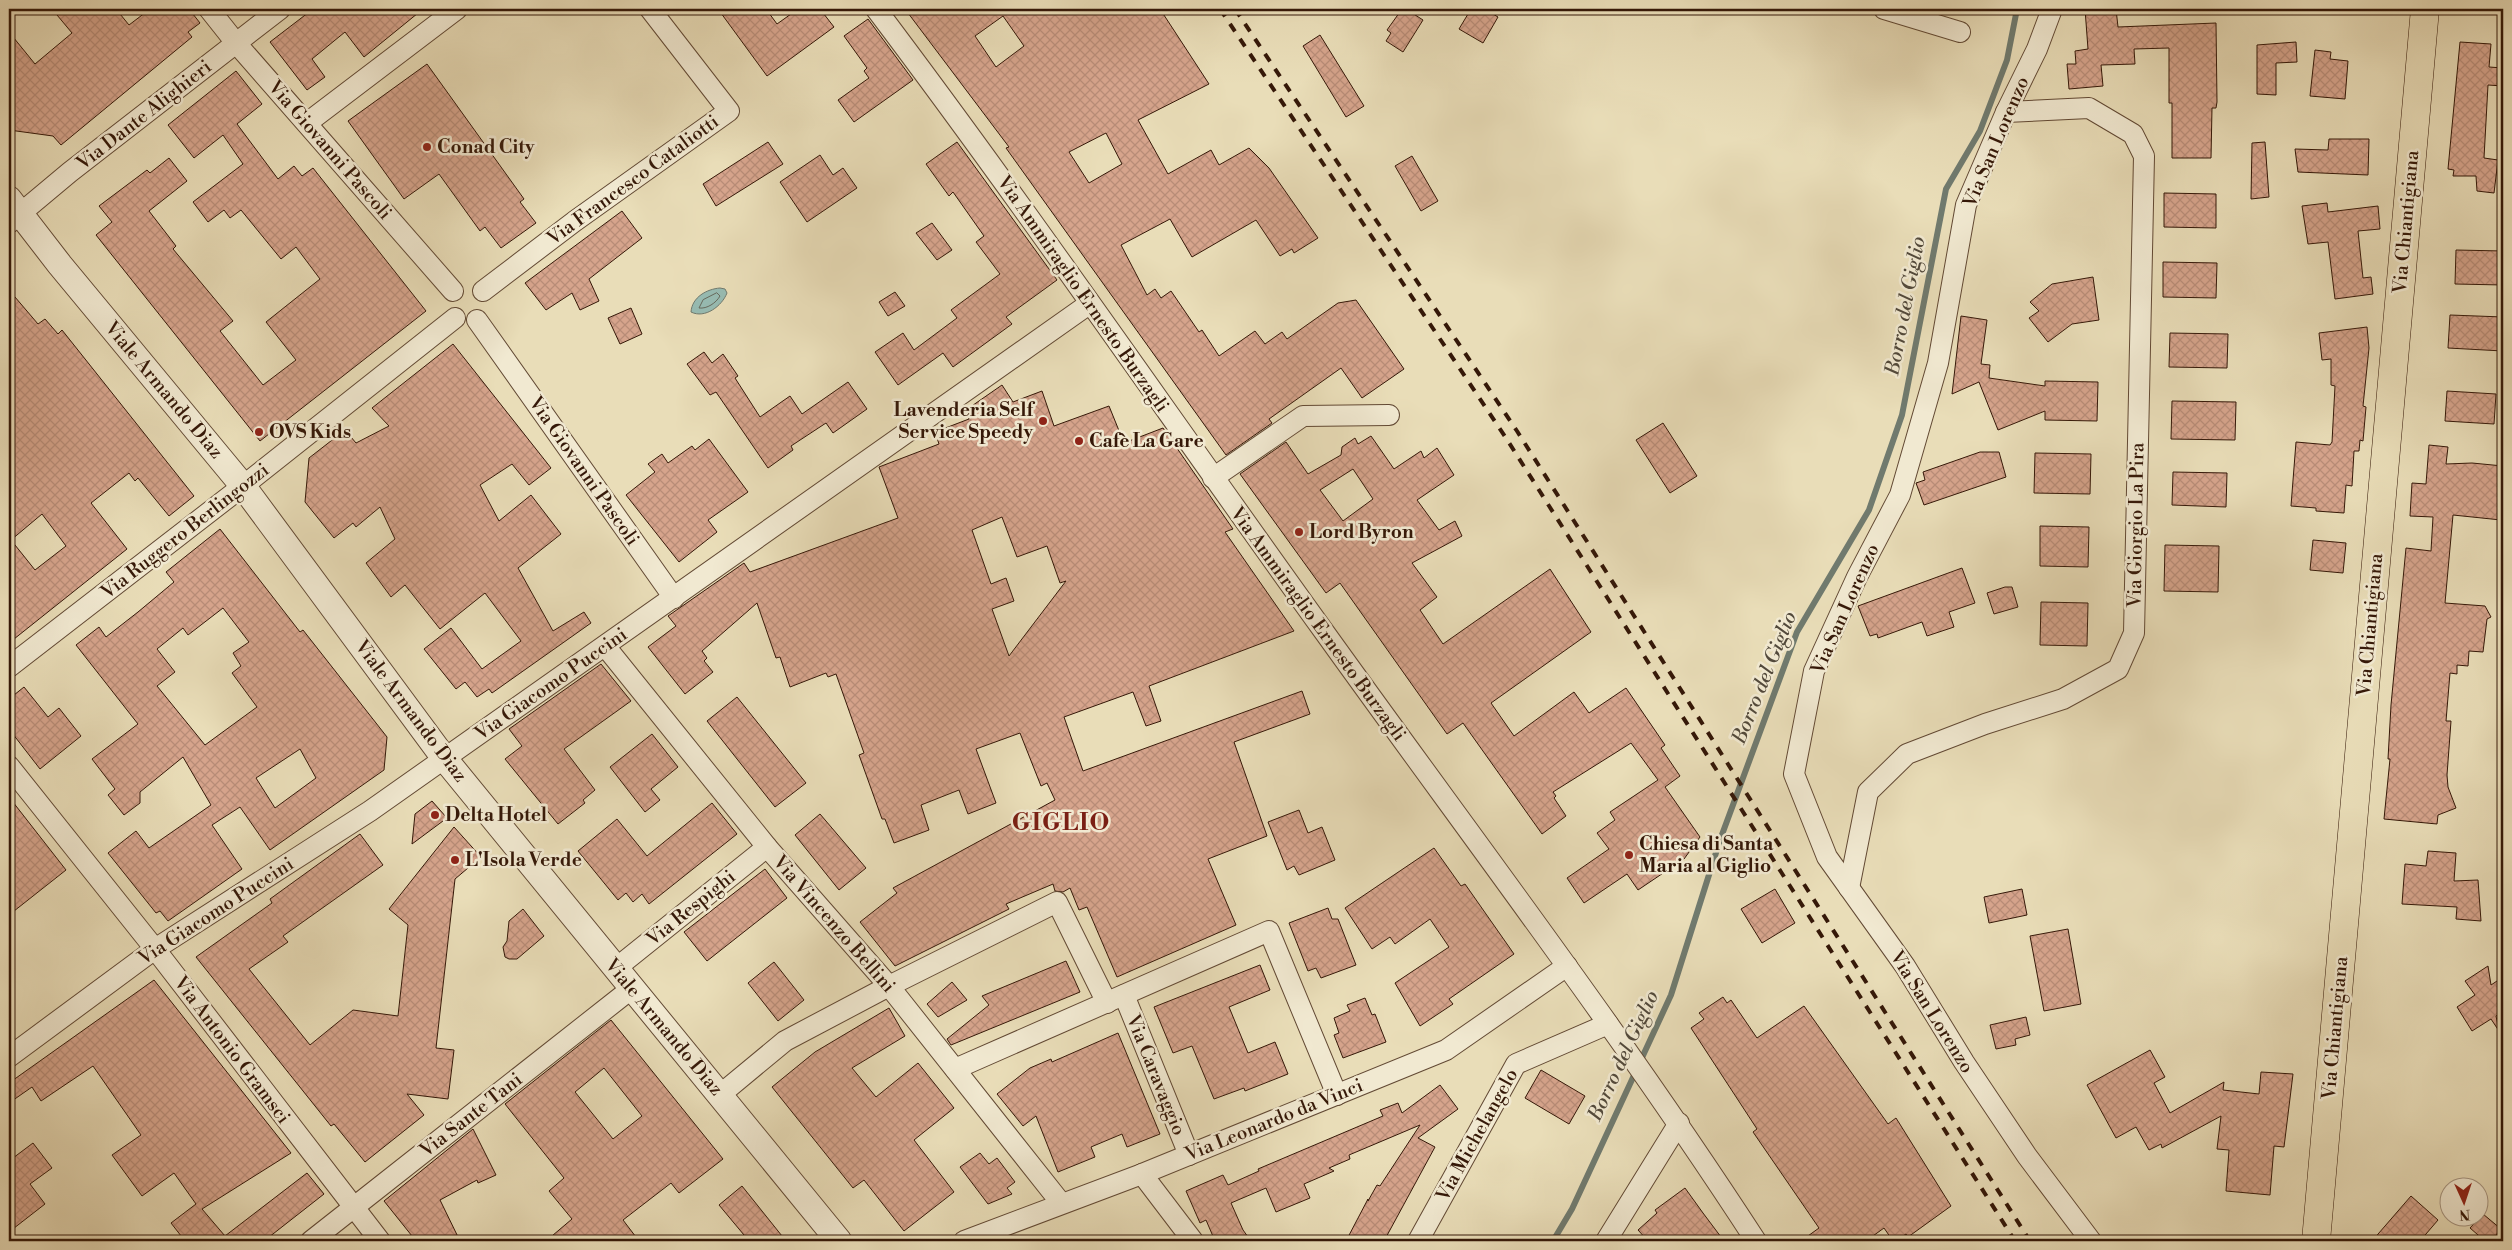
<svg xmlns="http://www.w3.org/2000/svg" width="2512" height="1250" viewBox="0 0 2512 1250" font-family="'Libre Bodoni',serif">
	<defs>
		<pattern id="building-cross-hatch" width="8" height="8" patternUnits="userSpaceOnUse" patternTransform="scale(1.25)"><rect width="8" height="8" fill="#d6a48c"/><path d="M0 0l8 8M0 8l8-8" fill="none" stroke="#b88c77"/></pattern>
	</defs>
	<rect width="100%" height="100%" fill="#e9ddb8"/>
	<filter id="stains"><feTurbulence type="fractalNoise" baseFrequency=".004" numOctaves="4"/><feColorMatrix values="0 0 0 0 .2 0 0 0 0 .09 0 0 0 0 .02 0 0 0 .5 -.17"/></filter>
	<radialGradient id="worn" r=".72"><stop offset=".6" stop-color="#630" stop-opacity="0"/><stop offset="1" stop-color="#630" stop-opacity=".3"/></radialGradient>
	<path fill="#97bbb2" stroke="#707a6e" d="M720 288 725 289 727 293C722 306 705 319 691 312 692 297 707 289 720 288Z"/>
	<g fill="none" stroke-linecap="round" stroke-linejoin="round">
		<path stroke="#666a5d" stroke-width="1" d="M717 293 720 296C716 303 707 309 699 308L703 300Z"/>
		<g stroke="#707a6e" stroke-width="6">
			<polyline points="1640,1062 1671,995 1720,840 1797,632 1869,510 1902,415 1946,189 1980,131 2007,60 2017,9"/>
			<polyline points="1553,1241 1572,1209 1636,1071"/>
		</g>
	</g>
	<g fill="url(#building-cross-hatch)" stroke="#351808" fill-rule="evenodd">
		<polygon points="52,9 116,9 129,25 150,9 189,9 200,23 188,32 192,37 61,145 53,136 9,130 9,32 35,64 72,33"/>
		<polygon points="313,9 423,9 364,57 345,32 312,59 325,77 307,90 270,42"/>
		<polygon points="718,9 766,9 777,24 798,9 820,9 834,27 767,76"/>
		<path d="M905 9H1160L1209 84 1138 120 1168 174 1211 150 1219 165 1249 148 1269 168 1318 238 1294 253 1292 249 1280 256 1256 220 1192 257 1170 219 1121 245 1147 295 1155 289 1161 298 1171 291 1199 332 1202 330 1219 356 1255 331 1265 344 1282 332 1287 339 1338 303 1356 300 1404 369 1362 398 1341 368 1269 419 1272 423 1226 455 1006 148 1009 147ZM1003 16 1024 46 996 67 975 36ZM1106 133 1122 164 1089 183 1069 152Z"/>
		<polygon points="1402,9 1406,9 1423,20 1403,52 1386,41 1391,33 1387,30"/>
		<polygon points="1471,9 1485,9 1498,17 1483,43 1459,29"/>
		<polygon points="2085,9 2116,9 2118,27 2216,23 2217,102 2216,108 2212,108 2211,158 2172,158 2172,103 2169,103 2169,48 2134,49 2135,64 2101,65 2103,86 2069,89 2067,64 2076,64 2075,51 2088,49"/>
		<polygon points="868,19 913,80 854,122 838,100 869,78 864,71 867,68 844,36"/>
		<polygon points="1320,35 1364,106 1346,117 1303,46"/>
		<polygon points="2296,42 2297,62 2276,63 2276,95 2257,94 2257,45"/>
		<polygon points="2460,42 2491,44 2489,67 2503,68 2503,86 2488,85 2484,158 2498,160 2494,193 2477,191 2476,176 2453,176 2454,170 2448,169"/>
		<polygon points="2315,50 2331,52 2330,59 2348,61 2345,99 2310,96"/>
		<polygon points="427,64 524,199 520,202 536,223 501,248 485,227 480,231 439,174 404,199 348,121"/>
		<polygon points="236,71 262,104 237,124 278,179 294,166 302,176 313,168 426,311 260,441 96,235 112,222 99,206 147,170 150,173 169,158 187,181 149,211 176,246 173,249 233,321 220,331 263,385 296,360 266,322 320,279 296,247 281,259 241,210 230,218 224,210 208,222 193,202 243,164 223,135 194,158 168,125"/>
		<polygon points="2329,139 2369,139 2368,175 2298,172 2295,149 2328,150"/>
		<polygon points="768,142 783,164 716,206 703,184"/>
		<polygon points="957,142 1057,280 1006,317 1012,324 953,367 943,353 898,385 875,352 903,333 914,350 957,318 951,310 1000,274 976,242 984,236 953,192 949,196 926,164"/>
		<polygon points="2265,142 2269,197 2251,199 2252,143"/>
		<polygon points="820,155 833,175 843,168 857,188 807,222 780,182"/>
		<polygon points="1412,156 1438,201 1421,211 1395,166"/>
		<polygon points="2164,193 2216,194 2216,228 2164,227"/>
		<polygon points="2327,203 2328,212 2378,206 2380,229 2358,231 2363,278 2371,277 2373,294 2335,299 2328,242 2308,244 2302,206"/>
		<polygon points="622,211 642,238 589,279 599,301 580,310 572,293 546,310 525,283"/>
		<polygon points="932,223 952,250 937,260 916,233"/>
		<polygon points="2456,250 2503,251 2503,285 2455,284"/>
		<polygon points="2163,262 2217,263 2216,298 2163,297"/>
		<polygon points="2093,277 2099,320 2072,324 2048,342 2029,318 2039,311 2030,302 2052,284"/>
		<path d="M9 290 38 324 45 319 58 334 62 330 194 496 169 516 138 478 135 481 129 473 91 503 127 549 9 643ZM42 514 66 546 35 570 11 540Z"/>
		<polygon points="895,292 905,306 888,316 879,302"/>
		<polygon points="631,308 642,334 620,344 608,318"/>
		<polygon points="2450,315 2503,317 2503,351 2448,348"/>
		<polygon points="1961,316 1987,320 1981,364 1990,365 1989,378 2045,386 2045,381 2098,382 2097,421 2045,420 2045,411 1998,430 1979,382 1952,394"/>
		<polygon points="2367,327 2369,348 2363,406 2366,407 2363,441 2360,440 2359,451 2354,451 2352,486 2346,485 2344,513 2316,511 2316,508 2291,506 2296,442 2330,445 2332,442 2335,386 2331,385 2331,359 2322,360 2319,333"/>
		<polygon points="2170,333 2228,334 2227,368 2169,367"/>
		<polygon points="453,344 551,468 529,485 512,464 480,485 499,521 531,495 561,534 518,568 553,631 584,612 591,623 492,693 489,689 477,697 465,682 456,689 424,649 451,628 482,669 521,641 485,593 440,629 405,585 391,597 366,563 395,539 380,507 356,527 353,523 334,538 305,502 309,458 345,430 356,443 389,426 372,408"/>
		<polygon points="704,352 712,363 723,354 738,376 735,378 760,417 790,396 802,414 848,382 867,409 833,433 826,423 791,446 793,450 768,468 716,392 710,395 687,364"/>
		<path d="M1002 385 1013 402 1042 391 1054 426 1109 406 1124 443 1163 428 1233 529 1225 532 1294 631 1149 686 1161 721 1146 726 1133 692 1064 717 1083 771 1302 691 1310 714 1234 742 1267 836 1208 859 1236 925 1117 977 1087 907 1079 910 1070 888 1063 892 1055 891 1053 884 1006 904 1009 909 895 966 860 922 897 893 893 888 1055 800 1047 783 1041 786 1020 733 976 749 996 803 968 814 959 790 921 805 929 830 894 843 885 819H882L859 755 864 753 836 674 828 677 826 673 790 687 780 657 776 658 757 603 702 651 707 658 704 661 713 672 685 694 648 647 676 626 668 616 744 563 750 572 898 518 879 467 939 444 935 432 969 419 966 410ZM1002 517 1017 557 1047 546 1060 583 1066 581 1009 656 992 609 1014 601 1006 578 991 584 972 530Z"/>
		<polygon points="2447,391 2496,394 2494,424 2445,421"/>
		<polygon points="2172,401 2236,402 2235,440 2171,439"/>
		<polygon points="1663,423 1697,476 1670,493 1636,440"/>
		<path d="M1371 436 1394 469 1421 451 1424 458 1437 448 1454 475 1417 500 1439 530 1455 521 1462 536 1412 563 1437 597 1420 610 1443 644 1550 569 1591 632 1491 703 1514 736 1574 692 1589 713 1626 688 1665 745 1661 748 1680 776 1665 787 1700 837 1684 859 1638 890 1627 874 1584 903 1567 878 1609 849 1597 833 1615 820 1610 812 1658 780 1631 743 1553 792 1556 796 1554 798 1566 816 1542 834 1463 723 1447 734 1340 583 1326 593 1240 474 1286 442 1308 474 1341 455 1342 447 1355 438 1358 444ZM1353 469 1373 499 1343 521 1320 490Z"/>
		<polygon points="709,439 748,492 708,520 717,532 679,562 626,495 655,472 648,464 662,454 668,463 692,446 695,450"/>
		<polygon points="2429,445 2448,447 2446,464 2472,463 2503,466 2501,520 2453,515 2445,603 2485,606 2491,617 2487,619 2483,652 2469,651 2468,666 2457,665 2457,674 2450,673 2446,721 2451,721 2447,775 2448,787 2456,808 2438,815 2437,824 2384,819 2390,759 2388,759 2391,705 2406,548 2431,551 2433,517 2410,516 2412,483 2426,484"/>
		<polygon points="1980,452 1999,452 2006,477 1924,505 1916,483 1925,480 1923,472"/>
		<polygon points="2035,453 2091,454 2090,494 2034,493"/>
		<polygon points="2173,472 2227,473 2226,507 2172,505"/>
		<polygon points="2040,526 2089,527 2088,567 2040,566"/>
		<path d="M220 529 300 632 303 630 387 737 384 770 270 850 240 807 212 825 242 869 168 921 160 911 156 913 108 853 136 831 149 848 211 805 183 757 140 792V803L124 815 108 795 115 789 92 759 138 724 76 645 99 627 106 637 138 612 174 582 166 572ZM223 608 249 642 233 653 241 666 232 673 257 707 205 745 157 686 175 672 157 649 183 628 188 635ZM300 749 316 778 275 808 256 778Z"/>
		<polygon points="2313,540 2346,543 2343,573 2310,570"/>
		<polygon points="2165,545 2219,546 2218,592 2164,591"/>
		<polygon points="1962,568 1975,603 1949,612 1954,627 1927,636 1922,622 1878,638 1877,634 1870,636 1858,606"/>
		<polygon points="2005,587 2012,587 2018,607 1994,614 1987,593"/>
		<polygon points="2041,602 2088,603 2087,646 2040,645"/>
		<polygon points="601,664 631,701 564,749 595,790 583,800 585,803 558,824 505,759 522,746 509,729"/>
		<polygon points="24,687 48,717 59,708 81,736 40,769 9,729 9,699"/>
		<polygon points="737,697 806,783 775,807 707,721"/>
		<polygon points="652,734 678,767 651,789 660,800 645,812 610,767"/>
		<polygon points="9,797 66,870 9,915"/>
		<polygon points="432,801 447,818 412,844 415,814"/>
		<polygon points="712,803 737,834 649,904 642,894 633,902 626,893 618,900 578,851 617,819 647,856"/>
		<polygon points="1299,810 1308,833 1322,827 1335,860 1299,875 1294,866 1287,870 1268,822"/>
		<polygon points="820,814 866,868 839,890 795,835"/>
		<polygon points="454,827 481,857 455,879 436,1048 454,1050 448,1099 407,1094 424,1115 365,1162 334,1124 331,1126 196,957 272,903 270,899 360,834 383,865 283,936 288,942 249,969 310,1045 353,1010 398,1016 408,925 389,909"/>
		<polygon points="1434,848 1461,886 1465,884 1514,954 1449,999 1453,1004 1420,1026 1395,983 1449,947 1430,919 1395,944 1390,937 1372,949 1345,908"/>
		<polygon points="2428,851 2456,853 2454,881 2478,880 2481,921 2456,919 2457,907 2402,904 2405,864 2426,866"/>
		<polygon points="765,869 787,898 707,961 684,932"/>
		<polygon points="1775,889 1795,923 1762,943 1741,909"/>
		<polygon points="2022,889 2027,915 1989,923 1984,897"/>
		<polygon points="1328,908 1332,919 1338,919 1356,965 1321,978 1316,968 1308,971 1289,923"/>
		<polygon points="523,909 544,936 517,959 509,959 505,957 503,947 507,941 509,921"/>
		<polygon points="2068,929 2081,1004 2044,1011 2030,936"/>
		<polygon points="1066,961 1080,992 951,1045 947,1039 989,1005 982,996"/>
		<polygon points="774,962 804,1000 778,1021 748,983"/>
		<polygon points="1260,965 1270,990 1229,1007 1248,1053 1275,1042 1288,1074 1245,1091 1244,1088 1214,1099 1192,1046 1173,1053 1154,1007"/>
		<polygon points="2488,966 2491,985 2503,977 2503,1011 2496,1016 2499,1031 2491,1019 2472,1031 2457,1007 2475,995 2465,981"/>
		<polygon points="154,980 291,1153 202,1209 225,1236 307,1173 324,1194 264,1241 185,1241 171,1223 196,1204 174,1173 142,1196 112,1155 141,1135 93,1066 41,1101 32,1087 9,1103 9,1083"/>
		<polygon points="952,982 967,1000 938,1017 927,1004"/>
		<polygon points="1723,997 1727,1003 1731,1000 1757,1038 1804,1006 1888,1124 1896,1118 1951,1206 1908,1237 1906,1234 1896,1241 1893,1241 1884,1228 1866,1241 1801,1241 1819,1228 1753,1132 1757,1129 1691,1028 1704,1019 1699,1013"/>
		<polygon points="1365,998 1372,1015 1375,1014 1386,1042 1343,1058 1334,1035 1339,1033 1334,1018 1350,1011 1347,1005"/>
		<polygon points="889,1008 905,1036 852,1068 876,1097 918,1063 954,1108 914,1140 954,1192 904,1231 864,1180 853,1188 772,1087 815,1052"/>
		<polygon points="2026,1017 2030,1035 2015,1039 2016,1045 1996,1049 1990,1025"/>
		<path d="M611 1020 723 1159 679 1193 671 1183 623 1220 639 1241H546L572 1219 549 1191 564 1178 505 1104ZM604 1068 642 1116 613 1139 575 1092Z"/>
		<polygon points="1118,1033 1160,1134 1127,1147 1122,1134 1091,1147 1095,1157 1058,1172 1036,1116 1023,1126 997,1094 1030,1068 1051,1059 1052,1062"/>
		<polygon points="2150,1050 2165,1077 2154,1083 2170,1113 2224,1082 2223,1090 2259,1094 2261,1072 2293,1074 2284,1147 2274,1146 2270,1195 2226,1191 2229,1150 2217,1149 2221,1116 2162,1148 2161,1144 2149,1150 2136,1127 2116,1138 2087,1085"/>
		<polygon points="1541,1070 1585,1096 1569,1124 1525,1098"/>
		<polygon points="1440,1085 1458,1109 1418,1138 1435,1147 1384,1241 1346,1241 1368,1199 1368,1201 1377,1185 1380,1186 1420,1125 1349,1155 1350,1159 1329,1168 1334,1171 1304,1184 1310,1198 1276,1212 1266,1188 1231,1203 1243,1230 1251,1241 1215,1241 1206,1220 1200,1223 1186,1191 1223,1175 1228,1185 1259,1171 1258,1169 1383,1116 1380,1110 1398,1103 1402,1113"/>
		<polygon points="473,1129 496,1175 478,1183 477,1180 440,1200 460,1241 416,1241 384,1201"/>
		<polygon points="33,1143 52,1168 30,1184 45,1204 9,1232 9,1161"/>
		<polygon points="980,1153 989,1164 997,1158 1015,1182 1007,1188 1012,1194 988,1204 960,1167"/>
		<polygon points="742,1186 786,1241 749,1241 719,1205"/>
		<polygon points="1685,1188 1703,1213 1724,1241 1648,1241 1638,1230 1657,1213 1655,1210"/>
		<polygon points="2411,1196 2438,1220 2420,1241 2372,1241"/>
		<polygon points="2483,1214 2501,1229 2491,1241 2485,1241 2470,1228"/>
	</g>
	<g fill="none" stroke-linecap="round" stroke-linejoin="round">
		<g stroke="#624934" stroke-width="22">
			<g id="minor">
				<polyline points="209,9 236,43 453,291"/>
				<path d="M876 9C1030 213 1175 425 1325 633 1470 835 1621 1033 1756 1241"/>
				<polyline points="1884,9 1960,32"/>
				<polyline points="2052,9 2037,49 2006,112 1966,205 1938,363 1900,495 1857,577 1814,671 1794,774 1827,857 1905,966 1964,1062 2027,1156 2091,1241"/>
				<polyline points="307,123 457,9"/>
				<polyline points="9,223 70,172 280,9"/>
				<polyline points="483,291 575,221 729,111 650,9"/>
				<polyline points="477,320 674,598"/>
				<polyline points="1213,478 1303,416 1389,415"/>
				<polyline points="605,646 767,847 889,986 1061,1203"/>
				<polyline points="9,667 243,486 455,318"/>
				<polyline points="9,766 155,949 380,1241"/>
				<polyline points="1849,888 1868,792 1907,754 1985,724 2063,699 2118,669 2134,633 2144,156 2133,134 2089,108 2006,112"/>
				<polyline points="615,969 767,847"/>
				<polyline points="1124,995 1189,1155"/>
				<polyline points="9,1057 155,949 370,811 1089,304"/>
				<polyline points="955,1069 1269,931 1337,1095"/>
				<polyline points="721,1094 785,1041 889,986 1057,902 1107,1003"/>
				<polyline points="1142,1174 1193,1241"/>
				<polyline points="311,1241 631,989"/>
				<polyline points="964,1241 1142,1174 1446,1050 1567,966"/>
				<polyline points="1418,1241 1516,1064 1608,1024"/>
				<polyline points="1606,1241 1679,1123"/>
			</g>
		</g>
		<g stroke="#624934" stroke-width="27">
			<polyline id="tertiary" points="9,199 60,265 243,486 444,758 839,1241"/>
		</g>
		<g stroke="#351808" stroke-width="29">
			<polyline id="primary" points="2316,1241 2425,9"/>
		</g>
		<use href="#minor" stroke="#f1e9d1" stroke-width="20"/>
		<use href="#tertiary" stroke="#f1e9d1" stroke-width="25"/>
		<use href="#primary" stroke="#e9ddb8" stroke-width="28"/>
		<g stroke="#351808" stroke-width="4" stroke-dasharray="9 9" stroke-linecap="butt">
			<polyline points="1220,9 1506,438 2015,1241"/>
			<polyline points="1235,9 1517,431 2030,1241"/>
		</g>
	</g>
	<g fill="#8f2418" stroke="#f1e9d1" stroke-width="2">
		<circle cx="427" cy="147" r="5"/>
		<circle cx="1043" cy="421" r="5"/>
		<circle cx="259" cy="432" r="5"/>
		<circle cx="1079" cy="441" r="5"/>
		<circle cx="1299" cy="532" r="5"/>
		<circle cx="435" cy="815" r="5"/>
		<circle cx="1629" cy="855" r="5"/>
		<circle cx="455" cy="860" r="5"/>
	</g>
	<g text-anchor="middle" dominant-baseline="central" stroke-width="5" stroke-linejoin="round" paint-order="stroke">
		<g font-size="19" fill="#351808" stroke="#f1e9d1">
			<text transform="translate(144 115) rotate(-38)">Via Dante Alighieri</text>
			<text transform="translate(1996 142) rotate(-67)">Via San Lorenzo</text>
			<text transform="translate(330 150) rotate(49)">Via Giovanni Pascoli</text>
			<text transform="translate(633 180) rotate(-36)">Via Francesco Cataliotti</text>
			<text transform="translate(2406 222) rotate(-85)">Via Chiantigiana</text>
			<text transform="translate(1083 294) rotate(55)">Via Ammiraglio Ernesto Burzagli</text>
			<text transform="translate(164 390) rotate(50)">Viale Armando Diaz</text>
			<text transform="translate(584 471) rotate(55)">Via Giovanni Pascoli</text>
			<text transform="translate(2136 525) rotate(-89)">Via Giorgio La Pira</text>
			<text transform="translate(185 531) rotate(-38)">Via Ruggero Berlingozzi</text>
			<text transform="translate(1845 609) rotate(-66)">Via San Lorenzo</text>
			<text transform="translate(1318 624) rotate(54)">Via Ammiraglio Ernesto Burzagli</text>
			<text transform="translate(2370 625) rotate(-85)">Via Chiantigiana</text>
			<text transform="translate(551 684) rotate(-35)">Via Giacomo Puccini</text>
			<text transform="translate(411 711) rotate(53)">Viale Armando Diaz</text>
			<text transform="translate(691 908) rotate(-39)">Via Respighi</text>
			<text transform="translate(216 911) rotate(-33)">Via Giacomo Puccini</text>
			<text transform="translate(834 924) rotate(49)">Via Vincenzo Bellini</text>
			<text transform="translate(1932 1012) rotate(58)">Via San Lorenzo</text>
			<text transform="translate(664 1027) rotate(50)">Viale Armando Diaz</text>
			<text transform="translate(2335 1028) rotate(-85)">Via Chiantigiana</text>
			<text transform="translate(232 1050) rotate(53)">Via Antonio Gramsci</text>
			<text transform="translate(1156 1075) rotate(68)">Via Caravaggio</text>
			<text transform="translate(471 1115) rotate(-38)">Via Sante Tani</text>
			<text transform="translate(1274 1120) rotate(-22)">Via Leonardo da Vinci</text>
			<text transform="translate(1477 1135) rotate(-61)">Via Michelangelo</text>
		</g>
		<g font-size="19" font-weight="bold" fill="#351808" stroke="#f1e9d1" text-anchor="start">
			<text x="437" y="147">Conad City</text>
			<text x="1033" y="410" text-anchor="end">Lavenderia Self<tspan x="1033" dy="22">Service Speedy</tspan></text>
			<text x="269" y="432">OVS Kids</text>
			<text x="1089" y="441">Cafè La Gare</text>
			<text x="1309" y="532">Lord Byron</text>
			<text x="445" y="815">Delta Hotel</text>
			<text x="1639" y="844">Chiesa di Santa<tspan x="1639" dy="22">Maria al Giglio</tspan></text>
			<text x="465" y="860">L'Isola Verde</text>
		</g>
		<g font-size="20" font-style="italic" fill="#52493b" stroke="#f1e9d1">
			<text transform="translate(1906 306) rotate(-79)">Borro del Giglio</text>
			<text transform="translate(1765 678) rotate(-68)">Borro del Giglio</text>
			<text transform="translate(1624 1056) rotate(-65)">Borro del Giglio</text>
		</g>
		<g font-size="24" font-weight="bold" letter-spacing="1" fill="#7a1f14" stroke="#f1e9d1">
			<text x="1061" y="823">GIGLIO</text>
		</g>
	</g>
	<rect width="2512" height="1250" fill="none" stroke="#e9ddb8" stroke-width="30"/>
	<rect x="10" y="10" width="2492" height="1230" fill="none" stroke="#351808" stroke-width="2.5"/>
	<rect x="15" y="15" width="2482" height="1220" fill="none" stroke="#351808"/>
	<g transform="translate(2464 1202) rotate(177)"><circle r="24" fill="#f1e9d1" stroke="#a69581"/>
	<path d="M0-4L9 19L0 12L-9 19Z" fill="#8f2418"/>
	<text y="-8" font-size="14" font-weight="bold" text-anchor="middle" fill="#351808">N</text>
	</g>
	<rect width="100%" height="100%" filter="url(#stains)"/>
	<rect width="100%" height="100%" fill="url(#worn)"/>
</svg>
